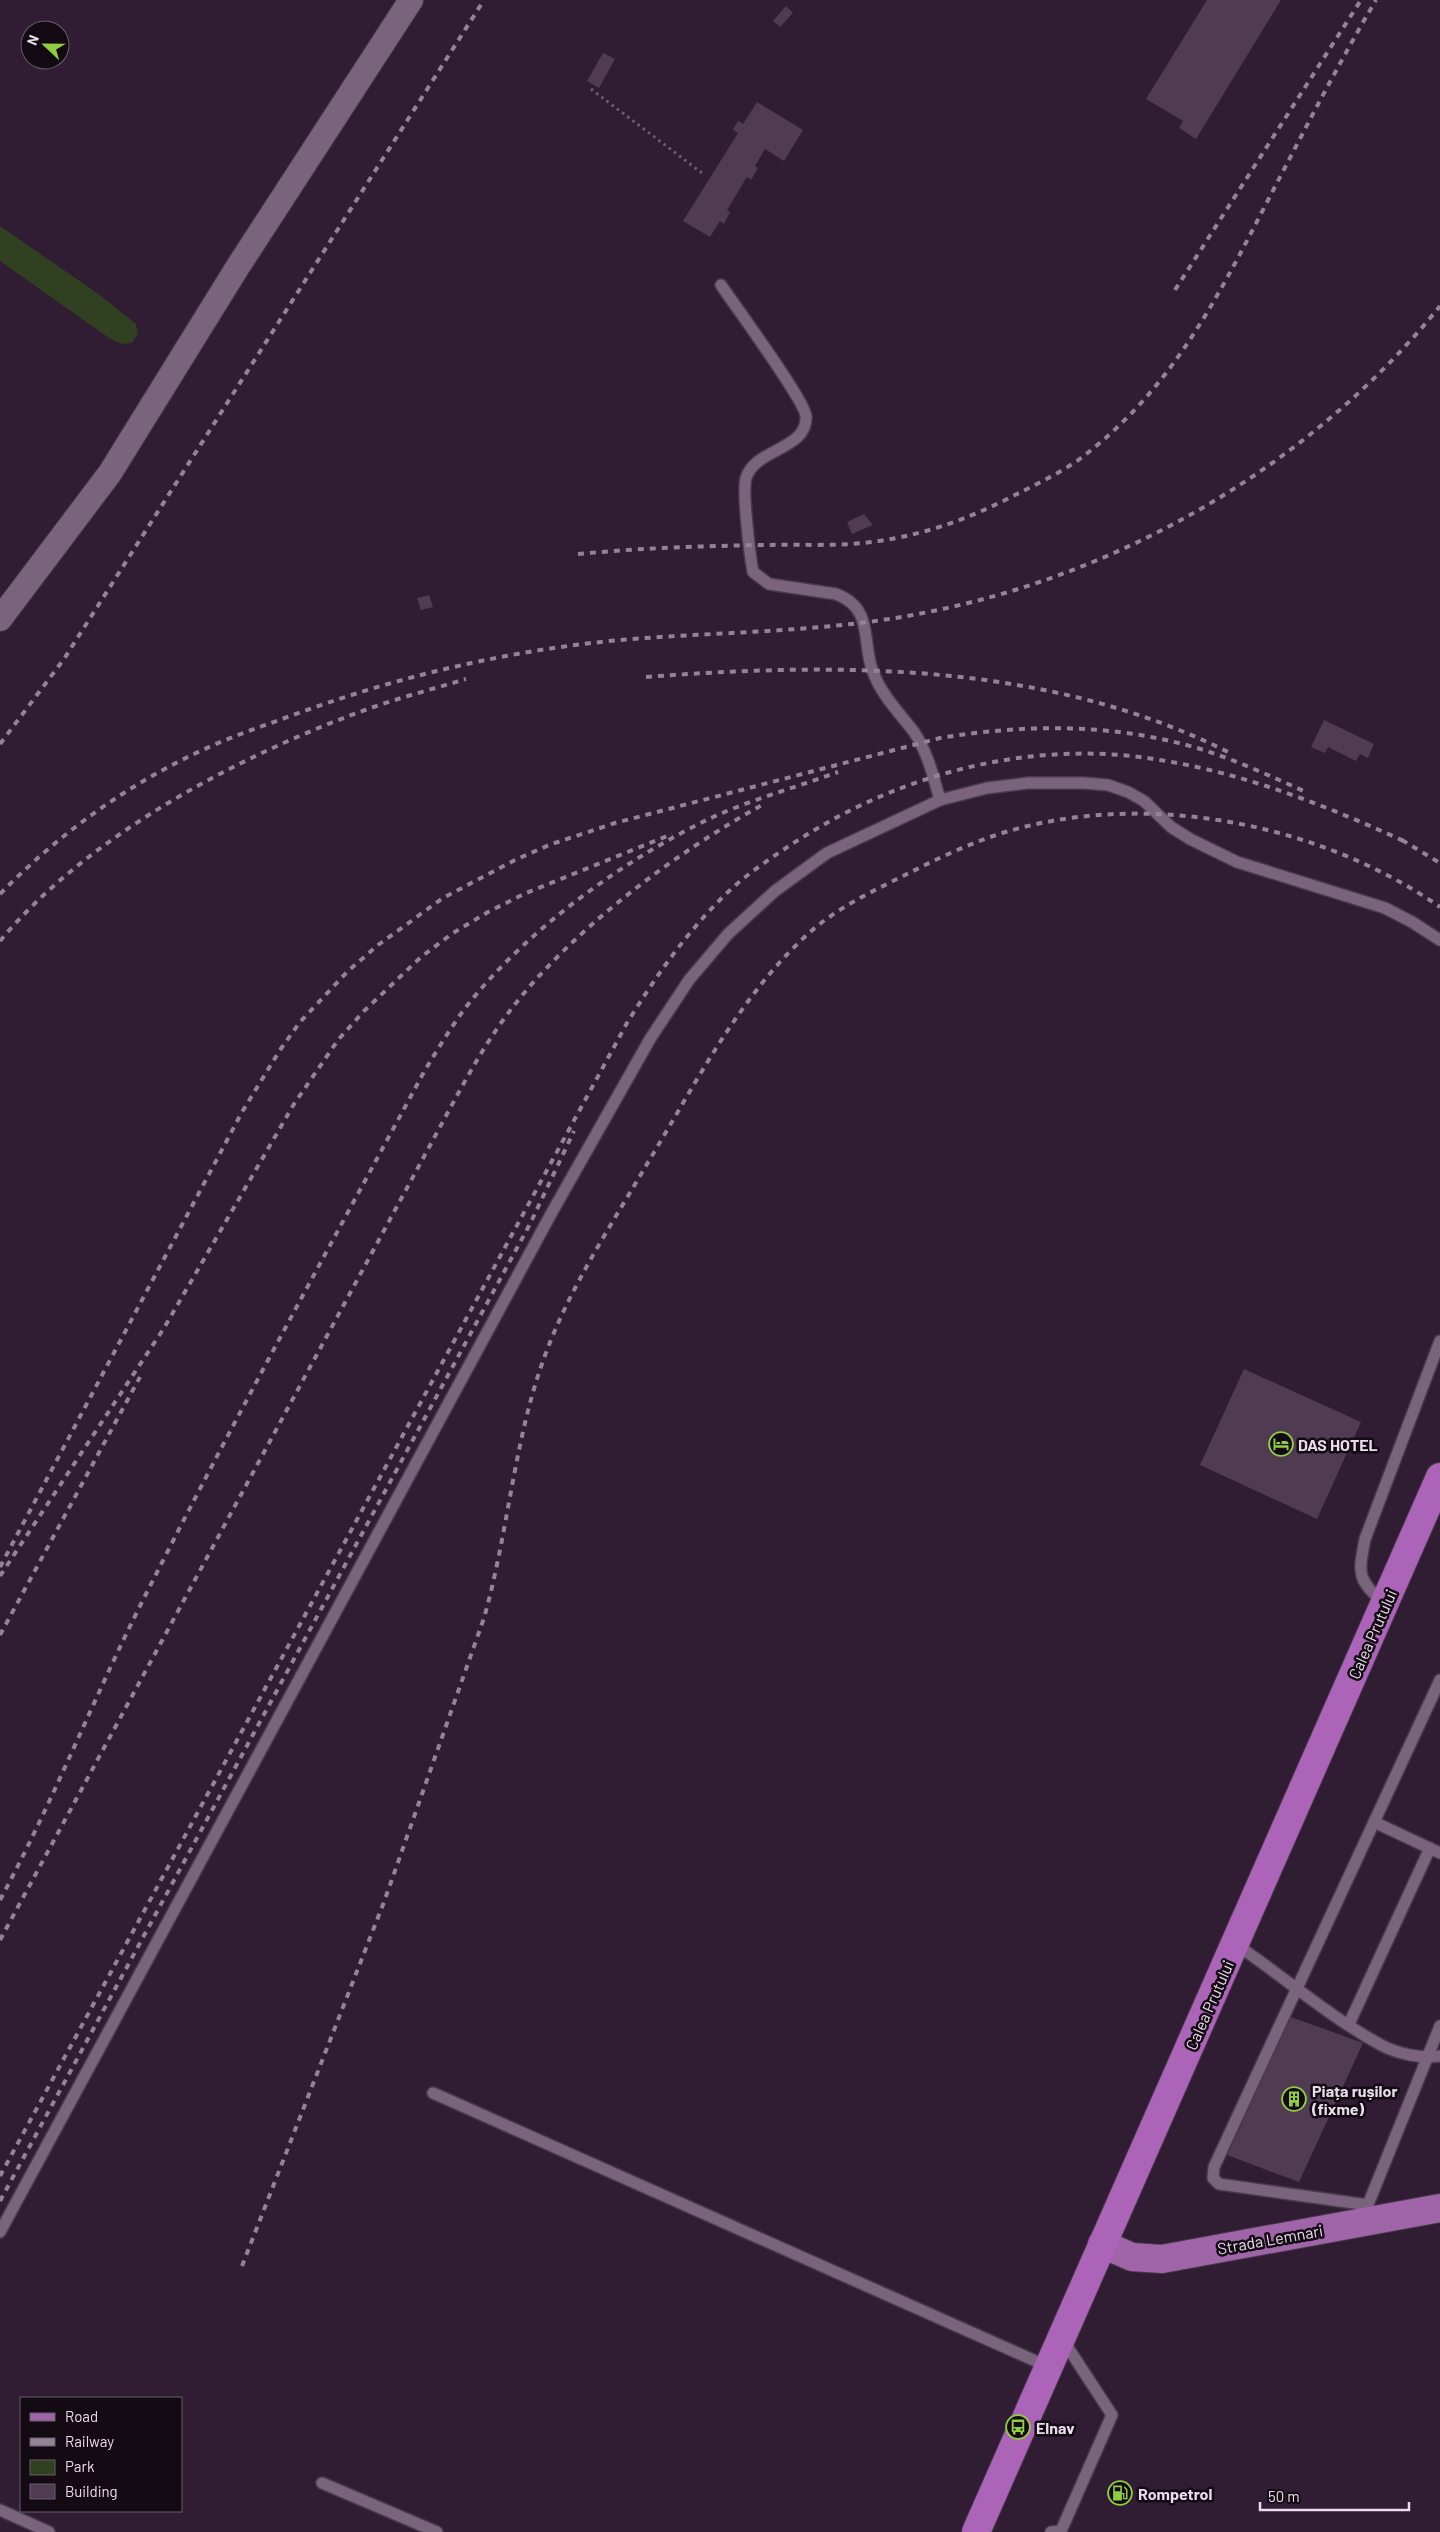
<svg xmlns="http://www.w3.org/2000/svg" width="1440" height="2532" viewBox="0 0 1440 2532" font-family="Barlow,sans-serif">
	<rect width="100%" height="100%" fill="#301c33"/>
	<polygon fill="#314020" points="0,226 97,293 136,324 138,334 132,343 121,344 109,338 0,261"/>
	<g fill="#503b53">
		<polygon points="1207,0 1281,0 1196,139 1179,128 1183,121 1146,99"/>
		<polygon points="786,6 793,13 780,27 773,21"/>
		<polygon points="603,53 615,59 599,88 587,81"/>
		<polygon points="757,102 803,130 784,161 765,149 755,166 758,168 751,180 747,177 727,210 730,212 724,224 720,221 710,237 683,221 738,133 733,130 738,121 743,124"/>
		<polygon points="864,514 873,525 852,534 847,522"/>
		<polygon points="429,595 433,607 421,610 417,598"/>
		<polygon points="1324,720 1374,744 1368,758 1360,754 1356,761 1328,747 1325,753 1311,747"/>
		<polygon points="1244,1369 1361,1422 1317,1519 1200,1465"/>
		<polygon points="1288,2016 1363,2043 1299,2182 1227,2155"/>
	</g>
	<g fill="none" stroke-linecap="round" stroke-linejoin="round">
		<g stroke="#49394c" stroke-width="14">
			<g id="service">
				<path d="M721 285C735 306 804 399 806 416 808 450 755 448 746 478 742 492 750 556 753 572L769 584 836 594C875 609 861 642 873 672 882 696 899 712 914 732 927 751 934 778 940 800"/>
				<path d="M1385 1604C1357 1579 1358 1575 1365 1539L1440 1341"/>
				<polyline points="1374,1822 1440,1853"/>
				<path d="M1237 1945C1285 1978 1330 2017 1381 2045 1398 2054 1422 2059 1440 2056"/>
				<polyline points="1349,2024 1430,1848"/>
				<polyline points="433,2093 1049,2367"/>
				<polyline points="1368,2205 1219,2184 1213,2178 1214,2167 1440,1680"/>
				<polyline points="1365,2212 1440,2026"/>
				<polyline points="0,2232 551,1214 650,1039 689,980 728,934 775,891 827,853 940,800 987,788 1028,783 1084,783 1108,785 1128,792 1144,801 1171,827 1190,839 1237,862 1385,908 1412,922 1440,940"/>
				<polyline points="322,2483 437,2532"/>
				<polyline points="0,2510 49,2532"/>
				<polyline points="1051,2532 1061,2531 1112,2415 1063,2340"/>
			</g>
		</g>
		<g stroke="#49394c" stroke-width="26">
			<polyline id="minor" points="0,619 110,473 237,268 411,0"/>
		</g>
		<g stroke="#49394c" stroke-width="30">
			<polyline id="primary" points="1102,2244 1132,2257 1162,2259 1440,2208"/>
		</g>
		<g stroke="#49394c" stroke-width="30">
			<path id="trunk" d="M976 2532C1132 2181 1286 1829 1440 1477"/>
		</g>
		<polyline stroke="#6e5d71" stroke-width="3" stroke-dasharray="2.5 4" stroke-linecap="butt" points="591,89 702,173"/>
		<use href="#service" stroke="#7a637d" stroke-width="11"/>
		<use href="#minor" stroke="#7a637d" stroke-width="24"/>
		<use href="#primary" stroke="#a064a9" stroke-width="28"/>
		<use href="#trunk" stroke="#ac64b8" stroke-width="28"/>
		<g stroke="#948396" stroke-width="4" stroke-dasharray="6 6" stroke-linecap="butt">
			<polyline points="1175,290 1361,0"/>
			<path d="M578 554C640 548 703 546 766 545 803 544 842 547 879 541 926 534 968 519 1011 497 1033 486 1056 475 1077 461 1169 393 1215 303 1266 204 1302 135 1337 66 1376 0"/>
			<path d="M646 677C843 662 1051 662 1232 754"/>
			<polyline points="0,744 64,659 484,0"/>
			<polyline points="1402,840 1440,863"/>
			<path d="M0 894C57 836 121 789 194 754 231 736 269 724 307 710 408 674 513 650 620 640 725 631 829 633 933 611 1128 571 1314 462 1440 306"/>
			<path d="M0 941C87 836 238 756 365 710 398 698 433 689 466 679"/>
			<path d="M0 1567 242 1112 280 1050 300 1022 347 972 378 945 443 898 515 860 549 845 615 823 940 738C1026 724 1112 723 1197 748 1234 759 1270 776 1306 792"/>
			<polyline points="0,1576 164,1328 294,1104 338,1040 364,1011 421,957 453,933 488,912 526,893 672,834"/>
			<polyline points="0,1635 140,1377"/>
			<path d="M0 1900C53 1802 93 1699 143 1600 233 1421 330 1246 425 1070 438 1049 451 1027 466 1007 526 930 626 858 713 817 753 799 797 787 838 772"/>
			<path d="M0 1940 460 1090C475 1063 490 1037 509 1012 569 932 676 852 764 804"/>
			<path d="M0 2176 627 1023C656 976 688 930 728 892 747 874 768 860 789 846 897 774 1031 738 1160 760 1247 774 1327 806 1406 842"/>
			<polyline points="0,2201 530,1224 574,1131"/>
			<path d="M242 2266 384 1902 484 1618C509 1530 514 1436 547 1350 572 1284 612 1224 647 1164 695 1085 739 996 809 933 838 907 875 890 909 873 941 857 974 841 1009 831 1150 790 1321 824 1440 907"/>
		</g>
	</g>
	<defs>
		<g id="hotel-ring" transform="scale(1.25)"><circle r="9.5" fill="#130a14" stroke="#91cd40" stroke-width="1.5"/><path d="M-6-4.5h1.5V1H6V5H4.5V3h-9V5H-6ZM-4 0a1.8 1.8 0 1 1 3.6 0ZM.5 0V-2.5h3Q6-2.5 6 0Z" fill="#91cd40"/></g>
		<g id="building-ring" transform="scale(1.25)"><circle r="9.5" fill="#130a14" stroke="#91cd40" stroke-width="1.5"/><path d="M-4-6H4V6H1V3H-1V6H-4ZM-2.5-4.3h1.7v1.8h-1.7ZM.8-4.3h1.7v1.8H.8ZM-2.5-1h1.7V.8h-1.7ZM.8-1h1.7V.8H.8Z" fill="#91cd40"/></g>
		<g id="bus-ring" transform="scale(1.25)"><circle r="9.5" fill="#130a14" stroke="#91cd40" stroke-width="1.5"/><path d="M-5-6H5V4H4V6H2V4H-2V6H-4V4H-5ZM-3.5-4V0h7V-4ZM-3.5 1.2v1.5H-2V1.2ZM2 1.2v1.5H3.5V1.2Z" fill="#91cd40"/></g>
		<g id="fuel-ring" transform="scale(1.25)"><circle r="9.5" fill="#130a14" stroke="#91cd40" stroke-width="1.5"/><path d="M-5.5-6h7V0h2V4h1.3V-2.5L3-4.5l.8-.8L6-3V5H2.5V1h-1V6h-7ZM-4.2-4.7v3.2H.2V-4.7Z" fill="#91cd40"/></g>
	</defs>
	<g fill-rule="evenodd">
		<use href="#hotel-ring" x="1281" y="1444"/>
		<use href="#building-ring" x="1294" y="2099"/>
		<use href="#bus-ring" x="1018" y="2427"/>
		<use href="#fuel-ring" x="1120" y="2493"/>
	</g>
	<g text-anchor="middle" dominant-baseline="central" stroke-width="5" stroke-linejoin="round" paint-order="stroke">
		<g font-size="16" font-weight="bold" fill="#e9dceb" stroke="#130a14" text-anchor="start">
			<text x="1298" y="1444">DAS HOTEL</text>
			<text x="1312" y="2090">Piața rușilor<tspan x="1312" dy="18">(fixme)</tspan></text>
			<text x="1036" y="2427">Elnav</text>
			<text x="1138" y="2493">Rompetrol</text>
		</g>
		<g font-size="16" fill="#e9dceb" stroke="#130a14">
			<text transform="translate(1372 1634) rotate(-66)">Calea Prutului</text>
			<text transform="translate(1209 2005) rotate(-66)">Calea Prutului</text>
			<text transform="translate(1270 2239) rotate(-10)">Strada Lemnari</text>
		</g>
	</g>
	<rect x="20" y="2397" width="162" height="115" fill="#130a14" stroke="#695e6a"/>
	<rect x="30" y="2413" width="25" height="8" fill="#a064a9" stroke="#695e6a"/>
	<text x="65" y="2422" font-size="15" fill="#e9dceb">Road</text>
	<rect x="30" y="2438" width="25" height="8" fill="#948396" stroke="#695e6a"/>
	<text x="65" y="2447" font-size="15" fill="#e9dceb">Railway</text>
	<rect x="30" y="2460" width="25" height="15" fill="#314020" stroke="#695e6a"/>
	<text x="65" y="2472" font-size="15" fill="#e9dceb">Park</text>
	<rect x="30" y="2484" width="25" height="15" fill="#503b53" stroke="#695e6a"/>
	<text x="65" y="2497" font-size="15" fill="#e9dceb">Building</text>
	<g transform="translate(45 45) rotate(292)"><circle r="24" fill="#130a14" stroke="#695e6a"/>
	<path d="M0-4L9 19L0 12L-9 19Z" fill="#91cd40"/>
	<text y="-8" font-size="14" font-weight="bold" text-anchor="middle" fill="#e9dceb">N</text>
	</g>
	<path d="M1260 2502v8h149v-8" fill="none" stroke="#e9dceb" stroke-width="2.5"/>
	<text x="1268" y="2502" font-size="15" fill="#e9dceb" stroke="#130a14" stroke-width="4" paint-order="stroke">50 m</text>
</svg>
